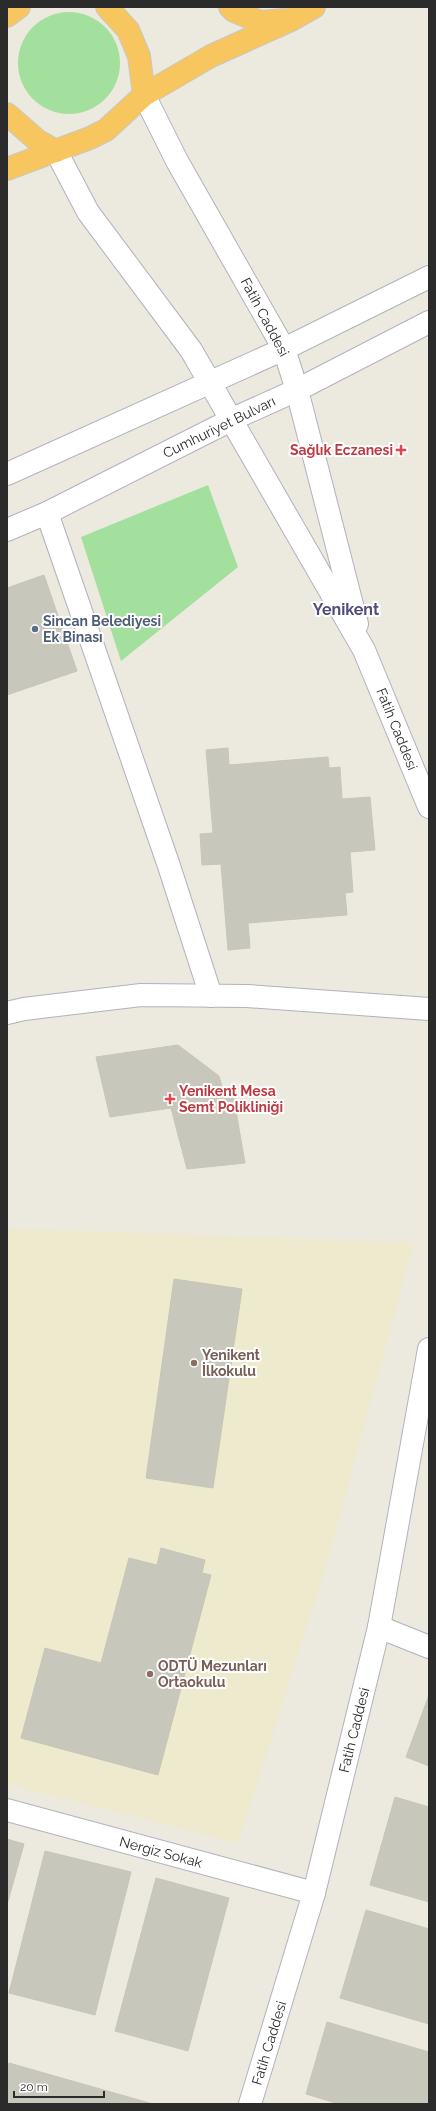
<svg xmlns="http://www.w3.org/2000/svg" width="436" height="2111" viewBox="0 0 436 2111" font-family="Raleway,sans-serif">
	<rect width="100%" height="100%" fill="#ece9de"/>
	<polygon fill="#edeace" points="7,1228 414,1243 327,1563 238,1843 7,1784"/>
	<g fill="#a3e09d">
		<circle cx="69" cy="63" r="51"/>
		<polygon points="208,485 238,567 121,661 81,537"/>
	</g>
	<g fill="#c8c7bc" stroke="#c7c6b7">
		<polygon points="44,575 77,671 7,695 7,588"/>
		<polygon points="228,748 229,765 328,757 329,768 340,767 342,799 370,797 375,850 350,852 353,892 345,893 347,915 248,923 250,948 228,950 221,864 202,865 200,834 213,833 206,750"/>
		<polygon points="178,1045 219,1076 223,1090 232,1088 245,1163 187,1169 171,1108 110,1117 96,1057"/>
		<polygon points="174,1279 242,1289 213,1488 146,1478"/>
		<polygon points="161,1548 205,1560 202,1573 211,1575 158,1775 21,1738 45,1648 101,1663 129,1558 157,1565"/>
		<polygon points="429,1695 429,1766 406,1757"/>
		<polygon points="395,1797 429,1807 429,1902 370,1885"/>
		<polygon points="7,1839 24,1844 7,1905"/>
		<polygon points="45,1851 131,1872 95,2015 9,1993"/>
		<polygon points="156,1878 229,1898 188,2051 115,2031"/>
		<polygon points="366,1910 429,1929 429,2024 340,1998"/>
		<polygon points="327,2022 429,2052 429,2104 339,2104 306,2094"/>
		<polygon points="9,2063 153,2104 7,2104 7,2072"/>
	</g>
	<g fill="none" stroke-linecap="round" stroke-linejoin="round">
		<g stroke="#b2b1be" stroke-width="24">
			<g id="street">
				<polyline points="47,513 169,866 211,996"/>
				<polyline points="7,1013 24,1009 141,995 247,996 429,1009"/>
				<polyline points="379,1627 429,1647"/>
				<polyline points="7,1810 314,1893"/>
			</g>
		</g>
		<g stroke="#b2b1be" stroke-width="24">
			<g id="secondary">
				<polyline points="144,95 177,161 284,349 297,390 357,624"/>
				<polyline points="56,151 88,212 191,350 364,650 429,807"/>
				<polyline points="7,474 284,349 429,277"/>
				<polyline points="7,530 47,513 237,417 297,390 429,322"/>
				<polyline points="250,2104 314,1893 379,1627 429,1349"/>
			</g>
		</g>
		<g stroke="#c8c8c8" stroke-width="24">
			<g id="highway">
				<polyline points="107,7 128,30 139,56 144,95"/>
				<polyline points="230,7 234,11 260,22 285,20"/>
				<polyline points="7,16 19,7"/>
				<polyline points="7,114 38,141 56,151"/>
				<polyline points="7,169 90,138 106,130 144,95 211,56 291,20 314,7"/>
			</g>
		</g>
		<use href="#street" stroke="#fff" stroke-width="22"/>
		<use href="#secondary" stroke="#fff" stroke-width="22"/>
		<use href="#highway" stroke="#f7c65e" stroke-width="22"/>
	</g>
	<g fill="#e0444e" stroke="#fff" stroke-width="1.5">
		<path d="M399 444h4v4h4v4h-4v4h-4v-4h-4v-4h4z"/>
		<path d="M168 1093h4v4h4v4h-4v4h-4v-4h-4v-4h4z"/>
	</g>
	<circle fill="#5c6f8a" stroke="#fff" stroke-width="1.5" cx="35" cy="629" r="4"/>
	<g fill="#8d6e63" stroke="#fff" stroke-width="1.5">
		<circle cx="194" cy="1363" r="4"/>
		<circle cx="150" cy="1674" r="4"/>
	</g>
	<g text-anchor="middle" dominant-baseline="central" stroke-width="4" stroke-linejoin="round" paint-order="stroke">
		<g font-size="14" fill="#2b2b2b" stroke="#fff">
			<text transform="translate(265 317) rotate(62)">Fatih Caddesi</text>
			<text transform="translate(219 427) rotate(-26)">Cumhuriyet Bulvarı</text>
			<text transform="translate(397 729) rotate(68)">Fatih Caddesi</text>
			<text transform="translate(354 1730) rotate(-76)">Fatih Caddesi</text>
			<text transform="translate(161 1852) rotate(15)">Nergiz Sokak</text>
			<text transform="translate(269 2043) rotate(-73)">Fatih Caddesi</text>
		</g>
		<g font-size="14" font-weight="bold" fill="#be3a42" stroke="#fff" text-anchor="end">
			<text x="393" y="450">Sağlık Eczanesi</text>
			<text x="179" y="1091" text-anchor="start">Yenikent Mesa<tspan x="179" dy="16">Semt Polikliniği</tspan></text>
		</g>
		<g font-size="14" font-weight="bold" fill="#4e5e75" stroke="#fff" text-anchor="start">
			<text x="43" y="621">Sincan Belediyesi<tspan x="43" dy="16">Ek Binası</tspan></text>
		</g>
		<g font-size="14" font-weight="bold" fill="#785e54" stroke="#fff" text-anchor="start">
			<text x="202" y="1355">Yenikent<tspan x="202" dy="16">İlkokulu</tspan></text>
			<text x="158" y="1666">ODTÜ Mezunları<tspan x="158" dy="16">Ortaokulu</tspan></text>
		</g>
		<g font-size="16" font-weight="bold" fill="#504d7a" stroke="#fff">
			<text x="346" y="609">Yenikent</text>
		</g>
	</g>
	<rect width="436" height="2111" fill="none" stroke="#2b2b2b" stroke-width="16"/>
	<path d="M14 2091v6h90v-6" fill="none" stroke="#2b2b2b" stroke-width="2"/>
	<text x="20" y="2091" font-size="12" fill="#2b2b2b" stroke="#ffffff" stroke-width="3" paint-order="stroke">20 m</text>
</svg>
